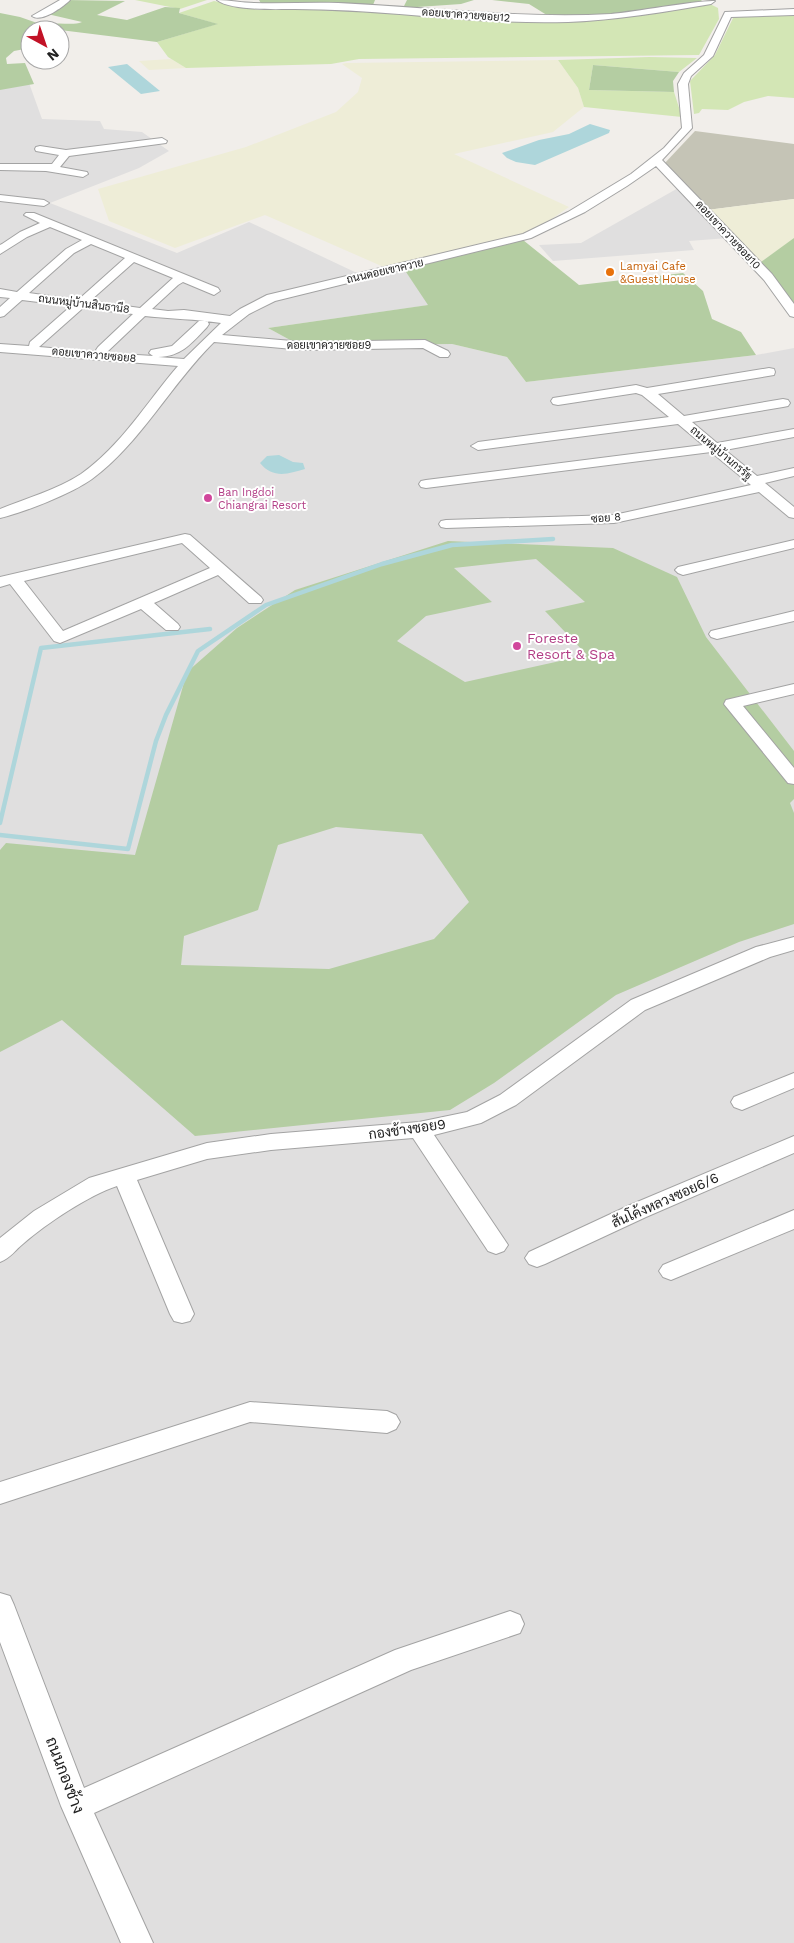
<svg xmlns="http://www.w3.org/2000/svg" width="794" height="1943" viewBox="0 0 794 1943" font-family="'Work Sans',Sarabun,sans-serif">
	<rect width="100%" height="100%" fill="#f1eeea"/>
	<g fill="#e0dfdf">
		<polygon points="29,83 42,119 100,121 104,129 142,132 169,151 139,168 50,203 177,253 249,222 359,274 404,269 429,305 268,328 301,346 452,344 507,357 526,382 756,355 794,348 794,1943 0,1943 0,88"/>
		<polygon points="680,187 728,238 689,241 694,250 553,261 539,245 581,243"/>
	</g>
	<polygon fill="#c5c4b6" points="695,131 794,144 794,199 707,210 664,164"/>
	<g fill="#eeedd7">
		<polygon points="171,59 186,68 149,70 139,61"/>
		<polygon points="558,60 578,88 584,107 553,132 454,154 569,207 533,232 386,268 265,215 175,248 109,221 98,189 246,147 336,112 358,92 362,78 342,64 346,63"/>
		<polygon points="794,199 794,239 761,262 707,210"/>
	</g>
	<g fill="#d3e6b5">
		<polygon points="135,0 207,0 180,9"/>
		<polygon points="214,1 259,10 325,6 547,20 710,4 718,8 719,19 699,55 359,59 331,64 186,68 168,57 157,42 217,24 179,13"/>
		<polygon points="794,14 794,98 768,96 744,102 728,110 702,109 699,113 694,114 690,81 715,55 734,16"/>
		<polygon points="649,57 697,58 679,72 593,65 589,90 674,92 682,117 584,107 578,88 558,60"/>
	</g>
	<g fill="#b4cda2" fill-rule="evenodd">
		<path d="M66 0 125 1 97 15 127 20 165 7 180 8 179 13 218 24 157 42 60 30H30V48L14 51 6 58 7 64 25 63 34 84 0 90V13L20 17 57 30 52 24C62 22 72 26 82 22L43 13Z"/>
		<polygon points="259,0 375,0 373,5 262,5"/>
		<polygon points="407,0 474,0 461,4 403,8"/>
		<polygon points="492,0 701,0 702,1 610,16 550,17 529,4"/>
		<polygon points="593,65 679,72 673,81 674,92 589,90"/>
		<polygon points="794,238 794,314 761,262"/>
		<polygon points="523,240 579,285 683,273 703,291 712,319 741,332 756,355 526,382 507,357 452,344 301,346 268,328 428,305 404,269"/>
		<path d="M448 541 613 548 677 577 706 637 794 751V799L790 803 794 813V924L739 942 616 995 494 1083 450 1110 195 1136 62 1020 0 1052V850L6 843 135 855 187 672 237 628 295 590ZM536 559 585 602 545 611 587 655 465 682 397 641 426 616 492 602 454 568ZM336 827 422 834 469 902 434 939 329 969 181 965 184 936 258 910 278 845Z"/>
	</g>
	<g fill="#aed6db">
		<polygon points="127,64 160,91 141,94 108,67"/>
		<polygon points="590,124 610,130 609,133 535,165 516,162 507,158 502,153 539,140 569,134"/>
		<path d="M279 455 293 462 303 463 305 469C288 474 273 479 260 463L267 456Z"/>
	</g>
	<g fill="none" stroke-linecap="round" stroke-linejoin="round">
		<g stroke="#aed6db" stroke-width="4.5">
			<polyline points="0,823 41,648 210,629"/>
			<polyline points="0,835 128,849 156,741 166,715 198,651 266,605 382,564 452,545 553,539"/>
		</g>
		<g stroke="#a3a3a3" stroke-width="2">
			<g id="minor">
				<path d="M60 0H70C63 7 41 23 32 16Z"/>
				<path d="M217 0C230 0 242 3 254 3 282 4 310 2 338 3 429 7 519 19 611 14 634 12 699 0 715 1L711 4C663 12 617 20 568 22 477 25 386 9 295 9 277 9 231 11 217 0Z"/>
				<path d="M794 9V15L731 17 713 56 691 76 688 84 692 128 662 160 772 274 794 304V317L790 316 764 280 656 166 627 186 585 212 531 238 275 301 249 314 222 335 304 342 425 340 448 351 450 354 448 357H440L423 348 304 350 214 342C172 383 139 445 92 479 71 494 25 512 0 518V509C27 498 56 490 81 474 120 447 147 402 178 366L0 352V344L29 346 30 342 71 306 22 300 4 316 0 317V307L10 298 0 297V289L17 292 66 249 82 240 50 227 27 237 0 254V245L2 244 20 232 40 223 24 215 26 213H34L218 288 220 291 214 295 183 282 178 285 152 309 168 311 184 310 230 316 240 309 267 295 523 234 568 212 631 174 664 148 682 128 678 84 684 73 704 55 725 12ZM91 244 125 258 78 300 29 293 74 253ZM134 262 173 278 140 308 90 301ZM83 308 133 314 98 347 96 350 97 352 39 347ZM145 316C171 319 196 319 221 323L184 359 158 357C181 357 193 342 207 327L209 324 207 321H199L172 346 151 350 149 353 153 356 106 353Z"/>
				<polygon points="162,138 167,141 166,143 69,156 60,167 87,172 88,174 83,177 46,171 0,170 0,164 52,164 59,155 36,151 35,149 36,147 40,146 66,150"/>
				<polygon points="0,195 44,200 49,203 44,206 0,201"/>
				<polygon points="769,368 774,369 775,372 774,375 658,394 684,416 783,399 788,400 790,403 788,406 783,407 692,422 717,443 794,429 794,437 725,450 757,476 794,468 794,476 765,483 794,507 794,518 789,517 759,492 614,523 446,528 441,527 439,524 441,521 446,520 614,515 751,485 711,452 426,488 421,487 419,484 421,481 426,480 703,445 678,424 478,450 471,446 478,442 669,417 642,395 636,393 558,405 553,404 551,401 553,398 636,385 647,388"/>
				<path d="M185 534 190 535 261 597 263 600 261 603H249L218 575 154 603 178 624 180 627 178 630H166L141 609 60 643 54 641 10 584 0 587V577ZM182 543 210 568 63 631 24 581Z"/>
				<polygon points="794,540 794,548 683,575 678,573 675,570 678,567"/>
				<polygon points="794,611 794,621 717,639 711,637 709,634 711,631"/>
				<polygon points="794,684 794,694 743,706 794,768 794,784 788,783 724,704 726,700"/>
				<path d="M794 937V950L770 957 645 1010 516 1105 481 1123 434 1135 504 1239 508 1245 504 1251 496 1254 488 1251 413 1138 271 1150 207 1159 137 1180 194 1314 190 1321 182 1323 174 1321 170 1314 117 1186C89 1195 46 1224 24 1243 15 1250 11 1258 0 1262V1238L34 1211 89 1178 207 1143 271 1134 419 1122 467 1112 500 1095 631 1000 756 947Z"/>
				<polygon points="794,1073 794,1088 742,1110 734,1107 731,1102 734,1097"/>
				<polygon points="794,1136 794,1153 646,1217 545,1264 537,1267 529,1264 525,1258 529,1252 630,1205"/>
				<polygon points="794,1210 794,1229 671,1280 663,1277 659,1271 663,1265"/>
				<polygon points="250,1402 387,1411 396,1415 400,1422 396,1429 387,1433 250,1422 0,1504 0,1482"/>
				<polygon points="0,1593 10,1596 14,1605 84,1788 395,1650 510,1611 520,1615 524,1624 520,1633 411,1670 94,1813 153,1943 121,1943 61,1806 0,1642"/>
			</g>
		</g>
		<use href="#minor" fill="#fff" fill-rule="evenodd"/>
	</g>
	<circle fill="#e8710a" stroke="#fff" stroke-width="2" cx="610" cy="272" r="5"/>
	<g fill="#d1479c" stroke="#fff" stroke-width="2">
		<circle cx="208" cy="498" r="5"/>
		<circle cx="517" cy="646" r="5"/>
	</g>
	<g text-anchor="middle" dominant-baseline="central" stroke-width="4" stroke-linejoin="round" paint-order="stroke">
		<g font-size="11" fill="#222" stroke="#fff">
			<text transform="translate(466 15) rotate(4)">ดอยเขาควายซอย12</text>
			<text transform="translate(728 235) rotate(47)">ดอยเขาควายซอย10</text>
			<text transform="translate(385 271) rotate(-13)">ถนนดอยเขาควาย</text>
			<text transform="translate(84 304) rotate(7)">ถนนหมู่บ้านสินธานี8</text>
			<text x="329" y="345">ดอยเขาควายซอย9</text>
			<text transform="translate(94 355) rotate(5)">ดอยเขาควายซอย8</text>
			<text transform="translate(721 453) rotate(40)">ถนนหมู่บ้านกรรัฐ</text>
			<text transform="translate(606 518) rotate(-5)">ซอย 8</text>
		</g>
		<g font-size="11" fill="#c56008" stroke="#fff" text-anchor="start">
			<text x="620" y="266">Lamyai Cafe<tspan x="620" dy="13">&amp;Guest House</tspan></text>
		</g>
		<g font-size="11" fill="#b23c85" stroke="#fff" text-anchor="start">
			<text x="218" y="492">Ban Ingdoi<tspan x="218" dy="13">Chiangrai Resort</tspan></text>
		</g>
		<g font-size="14" fill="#b23c85" stroke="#fff" text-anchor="start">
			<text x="527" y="638">Foreste<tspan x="527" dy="16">Resort &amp; Spa</tspan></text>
		</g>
		<g font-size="14" fill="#222" stroke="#fff">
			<text transform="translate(407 1129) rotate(-8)">กองช้างซอย9</text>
			<text transform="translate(665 1200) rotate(-24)">สันโค้งหลวงซอย6/6</text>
		</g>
		<g font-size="16" fill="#222" stroke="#fff">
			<text transform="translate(65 1775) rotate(69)">ถนนกองช้าง</text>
		</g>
	</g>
	<g transform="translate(45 45) rotate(140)"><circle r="24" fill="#ffffff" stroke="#a7a7a7"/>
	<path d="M0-4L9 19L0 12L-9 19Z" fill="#c21226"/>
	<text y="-8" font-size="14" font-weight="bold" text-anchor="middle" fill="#222222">N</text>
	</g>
</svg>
